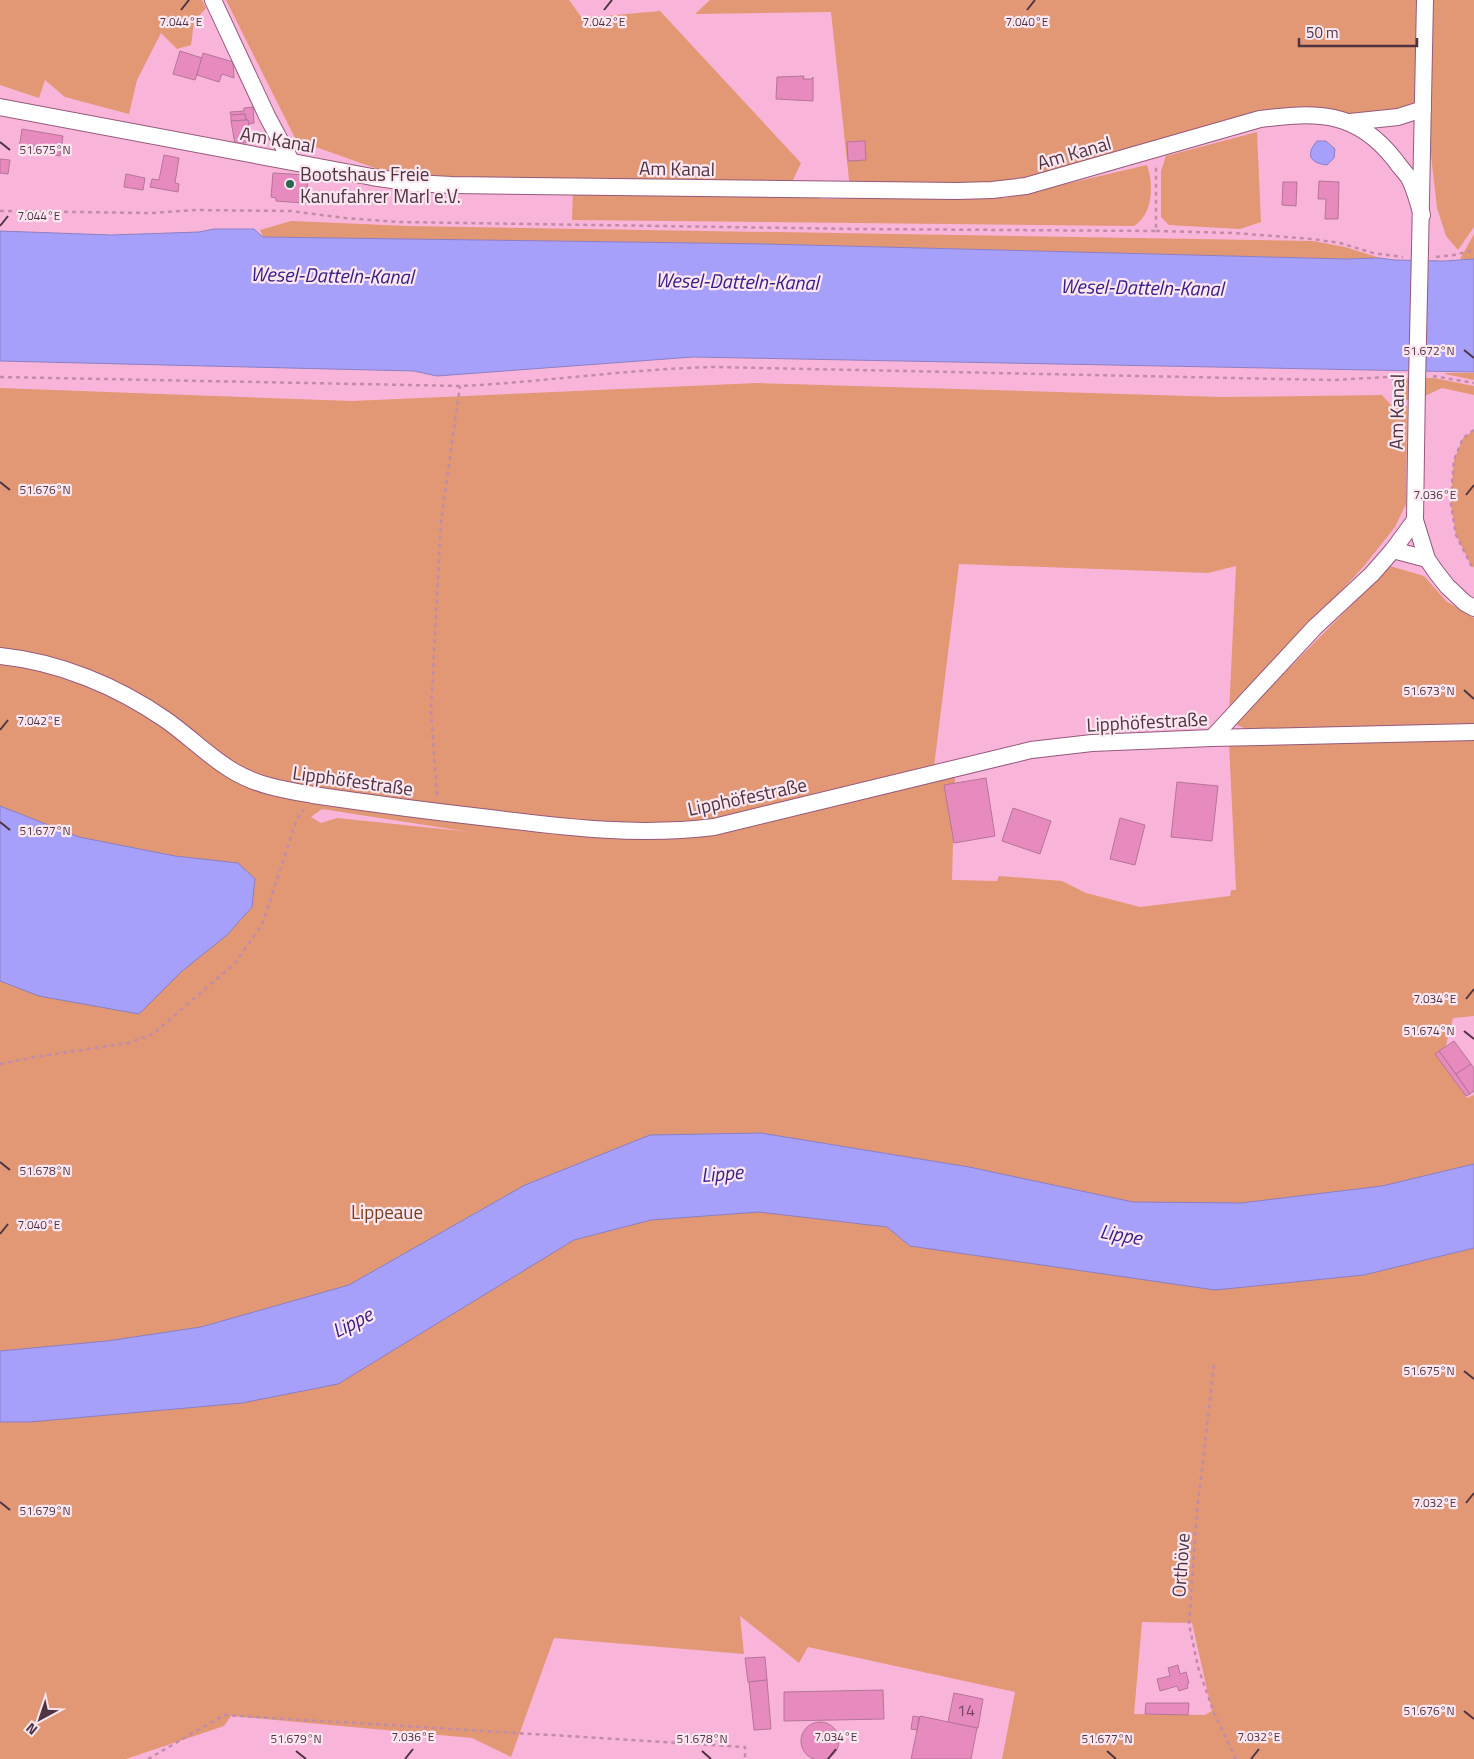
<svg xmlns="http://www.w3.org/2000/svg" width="1474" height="1759" viewBox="0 0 1474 1759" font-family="'Titillium Web',sans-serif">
	<rect width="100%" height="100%" fill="#f9b5d9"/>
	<g fill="#e29875" fill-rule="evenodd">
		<polygon points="0,0 202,0 206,8 194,22 191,45 177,49 161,33 137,80 129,114 65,97 45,80 39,98 0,85"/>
		<polygon points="226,0 569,0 582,18 660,11 801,163 792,182 454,179 389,173 296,140"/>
		<polygon points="710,0 1419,0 1420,103 1350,120 1289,113 1025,184 850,189 831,12 695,14"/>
		<polygon points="1426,0 1474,0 1474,227 1458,250 1446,236 1437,208 1425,103"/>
		<polygon points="1257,132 1261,222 1240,229 1169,225 1161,217 1161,171 1166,156"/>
		<path d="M1147 165C1154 185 1153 214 1134 226L572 220 573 191 818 193 820 199 1005 198Z"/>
		<polygon points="291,221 409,226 1313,241 1345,247 1380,258 1346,259 767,244 263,237 260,230"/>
		<polygon points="1474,234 1474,259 1460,259"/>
		<polygon points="1445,373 1474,373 1474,380 1445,374"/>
		<polygon points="1408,378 1434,378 1474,386 1474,395 1442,388 1427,395 1407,400 1394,399 1395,380"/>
		<polygon points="757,383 1222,397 1382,395 1391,405 1407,406 1406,504 1395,527 1364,566 1229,713 1236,566 1208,573 959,564 934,767 710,823 636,828 429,807 253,777 169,718 0,652 0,388 352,401"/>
		<polygon points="1474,430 1474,568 1471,565 1456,535 1451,505 1452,483 1454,460 1463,438"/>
		<polygon points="1390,566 1424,576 1446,601 1474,618 1474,727 1252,731 1234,724"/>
		<path d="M0 662 53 672 137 708 253 789 273 796 614 838 955 774 952 880 997 881 999 876 1062 881 1086 893 1140 907 1230 896 1231 890H1236L1229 743 1474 739V1016L1453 1018 1442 1061 1467 1098 1474 1095V1759H1002L1015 1692 808 1647 799 1663 740 1616 744 1654 554 1638 511 1757 472 1738 231 1716 224 1726 126 1759H0ZM322 809 470 832H471L337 818 321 823 311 817ZM1142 1622 1192 1623 1212 1711 1205 1715 1134 1714Z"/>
	</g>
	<g fill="#a6a0fa" stroke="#8c7fc2">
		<path d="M1317 141H1326L1335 149 1334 158 1327 165C1310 163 1305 155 1317 141Z"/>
		<polygon points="214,229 254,229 263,237 767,244 1346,259 1380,258 1394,260 1444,261 1474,259 1474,372 693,357 437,376 414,371 0,361 0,231 111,235 199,232"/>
		<polygon points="0,806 79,837 175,856 238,863 255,879 252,907 227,935 181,972 139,1014 39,996 0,981"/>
		<polygon points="761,1133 969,1167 1133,1202 1241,1203 1382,1186 1474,1164 1474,1248 1364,1275 1215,1290 910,1246 887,1227 759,1212 651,1220 574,1240 338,1384 242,1403 30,1422 0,1422 0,1351 107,1341 201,1327 349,1285 525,1185 650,1135"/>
	</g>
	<g fill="#e78bbe" stroke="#b47598">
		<polygon points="180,51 202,58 195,80 173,74"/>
		<polygon points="203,53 233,62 234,78 222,74 219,82 197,75"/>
		<polygon points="804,76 803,79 812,79 813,77 813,101 776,99 777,77"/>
		<polygon points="253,107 254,123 249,124 248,120 246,120 245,114 231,115 230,112 244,111 244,108"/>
		<polygon points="245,114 246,120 231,121 231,115"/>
		<polygon points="248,120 251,142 235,144 231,121"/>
		<polygon points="22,129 63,136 60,156 19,149"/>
		<polygon points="865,141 866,160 848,161 847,142"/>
		<polygon points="164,155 179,158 175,183 179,184 178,192 150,187 152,179 159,180"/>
		<polygon points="0,159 10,160 8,174 0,173"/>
		<polygon points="273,173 308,175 307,193 318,193 317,204 276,201 276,198 271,197"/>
		<polygon points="126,174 145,178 143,190 124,187"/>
		<polygon points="1319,181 1339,182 1338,219 1325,219 1326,199 1318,199"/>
		<polygon points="1283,182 1297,182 1296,206 1282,205"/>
		<polygon points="986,778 995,836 954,843 944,785"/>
		<polygon points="1177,782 1218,786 1212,841 1171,837"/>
		<polygon points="1013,808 1051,821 1040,854 1002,841"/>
		<polygon points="1120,818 1145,825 1135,865 1110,859"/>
		<polygon points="1454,1041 1471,1064 1456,1074 1439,1051"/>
		<polygon points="1439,1051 1470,1094 1466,1096 1435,1054"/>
		<polygon points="1471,1064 1474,1068 1474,1091 1470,1094 1456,1074"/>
		<polygon points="765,1657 767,1680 748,1682 745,1658"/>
		<polygon points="1178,1665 1180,1674 1186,1672 1189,1683 1187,1684 1188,1688 1179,1691 1177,1686 1160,1691 1157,1679 1170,1676 1168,1668"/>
		<polygon points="767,1680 771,1729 754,1730 749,1682"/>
		<polygon points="883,1690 884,1719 784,1721 784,1692"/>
		<polygon points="954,1693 983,1699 978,1728 948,1722"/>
		<polygon points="1146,1703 1189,1703 1188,1715 1145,1714"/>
		<polygon points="913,1716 919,1717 917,1730 911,1729"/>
		<polygon points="920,1716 977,1728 971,1759 911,1759"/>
		<circle cx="820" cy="1741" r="19"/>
	</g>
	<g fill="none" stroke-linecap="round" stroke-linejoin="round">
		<g stroke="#95597b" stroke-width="18">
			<g id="street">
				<polyline points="213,0 267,116 291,161"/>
				<path d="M0 107 372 177 412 183 452 185 957 191 992 190 1026 186 1260 119C1317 112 1356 110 1395 160 1399 166 1405 172 1409 178 1415 189 1418 203 1422 215"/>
				<polyline points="1350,122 1398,117 1423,109"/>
				<polyline points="1420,249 1425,0"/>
				<polyline points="1417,383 1415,520 1427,559 1436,572 1447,586 1465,603 1474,608"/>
				<polyline points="1393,550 1427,559"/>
				<path d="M0 656C59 662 117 686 166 720 189 736 209 757 233 771 258 786 285 790 313 795 374 804 436 812 498 819 572 828 640 836 714 827L1031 750 1092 743 1212 738 1474 732"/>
				<polyline points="1212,738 1315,627 1372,574 1393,550 1415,520"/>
			</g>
		</g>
		<g stroke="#c28ca9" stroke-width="2.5" stroke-dasharray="4 4" stroke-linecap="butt">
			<polyline points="0,211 151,213 195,210 291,211 345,218 399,222 857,229 1156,231 1156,164"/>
			<polyline points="1156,231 1234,233 1312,239 1340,243 1373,253 1403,257"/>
			<polyline points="1436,257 1454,255 1474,250"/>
			<polyline points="1393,376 1394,400 1403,400"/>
			<polyline points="1433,376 1474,383"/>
			<path d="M0 377 460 386C545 382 629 369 714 367L1280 379 1336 380 1402 376"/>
			<polyline points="1474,430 1463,438 1454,460 1452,483 1451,505 1456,535 1471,565 1474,568"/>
			<polyline points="437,795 431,711 441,521 460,386"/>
			<polyline points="0,1064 35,1057 128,1043 153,1034 235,963 262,925 296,821 304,809"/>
			<polyline points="1214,1365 1197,1512 1189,1624 1198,1667 1214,1713 1236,1759"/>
			<polyline points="148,1759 224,1715 745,1747 745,1759"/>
		</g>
		<use href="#street" stroke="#fff" stroke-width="16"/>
		<g stroke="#95597b" stroke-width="18" stroke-linecap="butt">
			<polyline id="street-bridge" points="1417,383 1420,249"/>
		</g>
		<use href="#street-bridge" stroke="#fff" stroke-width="16"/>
	</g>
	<path fill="none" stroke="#4e3341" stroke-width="2" d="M181 10 189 0M604 10 612 0M1027 10 1035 0M0 142 10 150M0 226 8 216M1464 350 1474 358M0 482 10 490M1466 495 1474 485M1464 690 1474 699M0 730 8 720M0 822 10 830M1466 999 1474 989M1464 1031 1474 1039M0 1162 10 1170M0 1234 8 1224M1464 1371 1474 1379M0 1502 10 1510M1466 1503 1474 1493M1464 1711 1474 1719M296 1751 306 1759M702 1751 711 1759M1107 1751 1116 1759M405 1759 413 1749M828 1759 836 1749M1251 1759 1259 1749"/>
	<circle fill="#2b6650" stroke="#fce7f1" stroke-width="2" cx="290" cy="184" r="5"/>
	<g text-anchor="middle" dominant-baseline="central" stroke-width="4.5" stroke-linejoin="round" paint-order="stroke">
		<g font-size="16" fill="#744960">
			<text x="966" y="1710">14</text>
		</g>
		<g font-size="19" fill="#4e3341" stroke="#fce7f1">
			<text transform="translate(278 139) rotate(10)">Am Kanal</text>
			<text transform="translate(1074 152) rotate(-16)">Am Kanal</text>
			<text transform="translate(677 168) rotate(1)">Am Kanal</text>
			<text transform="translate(1396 412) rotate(-89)">Am Kanal</text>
			<text transform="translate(1147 721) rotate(-3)">Lipphöfestraße</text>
			<text transform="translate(353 780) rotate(8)">Lipphöfestraße</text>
			<text transform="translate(747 796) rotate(-12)">Lipphöfestraße</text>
			<text transform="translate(1180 1565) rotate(-86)">Orthöve</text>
		</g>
		<g font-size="19" fill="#4e3341" stroke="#fce7f1" text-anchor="start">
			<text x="300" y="173">Bootshaus Freie<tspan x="300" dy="22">Kanufahrer Marl e.V.</tspan></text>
		</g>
		<g font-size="19" fill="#793c1d" stroke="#fce7f1">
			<text x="387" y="1211">Lippeaue</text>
		</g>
		<g font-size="20" font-style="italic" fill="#392086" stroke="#fce7f1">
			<text transform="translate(332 275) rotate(1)">Wesel-Datteln-Kanal</text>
			<text transform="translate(737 281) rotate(1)">Wesel-Datteln-Kanal</text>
			<text transform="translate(1142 287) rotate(1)">Wesel-Datteln-Kanal</text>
			<text transform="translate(722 1173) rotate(-5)">Lippe</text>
			<text transform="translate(1121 1234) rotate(10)">Lippe</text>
			<text transform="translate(352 1322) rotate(-27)">Lippe</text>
		</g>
	</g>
	<g font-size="12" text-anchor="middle" fill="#4e3341" stroke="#fce7f1" stroke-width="4.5" stroke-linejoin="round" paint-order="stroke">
		<text x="181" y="26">7.044°E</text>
		<text x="604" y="26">7.042°E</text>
		<text x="1027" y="26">7.040°E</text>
		<text x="45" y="154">51.675°N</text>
		<text x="39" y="220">7.044°E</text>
		<text x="1429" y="355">51.672°N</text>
		<text x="45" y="494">51.676°N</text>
		<text x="1435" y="499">7.036°E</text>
		<text x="1429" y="695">51.673°N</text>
		<text x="39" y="725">7.042°E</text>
		<text x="45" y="835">51.677°N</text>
		<text x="1435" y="1003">7.034°E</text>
		<text x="1429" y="1035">51.674°N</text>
		<text x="45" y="1175">51.678°N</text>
		<text x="39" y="1229">7.040°E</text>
		<text x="1429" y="1375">51.675°N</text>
		<text x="1435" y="1507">7.032°E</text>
		<text x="45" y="1515">51.679°N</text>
		<text x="1429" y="1715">51.676°N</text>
		<text x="413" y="1741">7.036°E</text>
		<text x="836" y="1741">7.034°E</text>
		<text x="1259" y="1741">7.032°E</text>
		<text x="296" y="1743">51.679°N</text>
		<text x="702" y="1743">51.678°N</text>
		<text x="1107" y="1743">51.677°N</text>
	</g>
	<g transform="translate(40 1719) rotate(220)" stroke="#fce7f1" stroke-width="4" paint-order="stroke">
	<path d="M0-4L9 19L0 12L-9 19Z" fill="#4e3341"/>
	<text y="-8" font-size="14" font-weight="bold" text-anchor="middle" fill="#4e3341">N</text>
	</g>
	<path d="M1299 38v8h118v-8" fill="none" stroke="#4e3341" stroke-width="2.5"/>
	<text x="1306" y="38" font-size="15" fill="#4e3341" stroke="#fce7f1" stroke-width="4" paint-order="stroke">50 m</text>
</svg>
